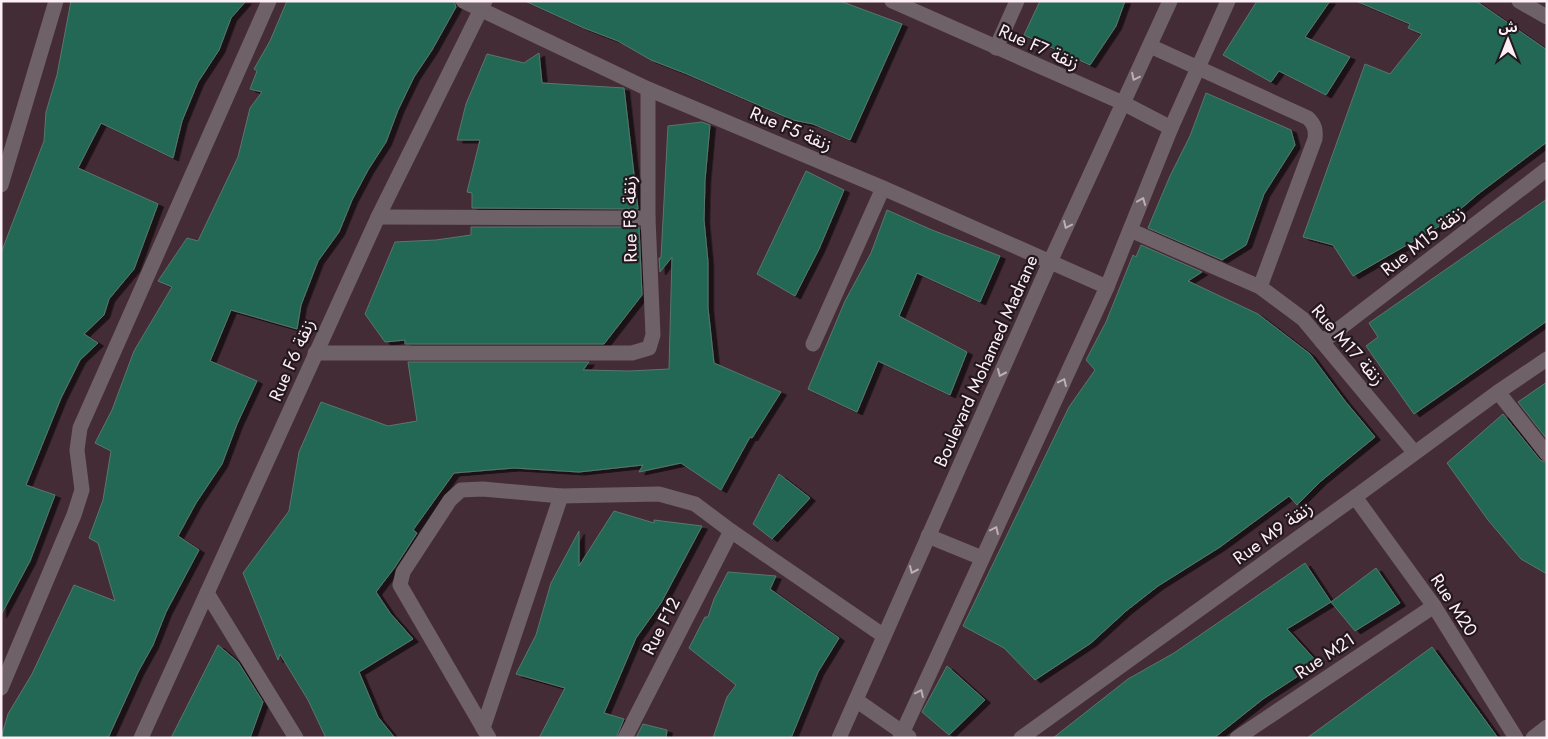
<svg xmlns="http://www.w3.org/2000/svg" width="1548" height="739" viewBox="0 0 1548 739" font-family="Jost,'Noto Sans Arabic',sans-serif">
	<defs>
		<filter id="shadow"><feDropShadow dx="5.5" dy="3" stdDeviation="0" flood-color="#0009"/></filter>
	</defs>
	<rect width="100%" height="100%" fill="#442c37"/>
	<g fill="#206754" stroke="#58776d" filter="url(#shadow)">
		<polygon points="71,1 246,1 231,18 219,50 198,82 182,121 173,158 101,123 78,168 158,204 134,269 109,299 104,315 84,334 98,343 80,360 61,398 26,485 55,495 30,561 1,615 1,253 44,141 46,112 57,75"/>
		<polygon points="287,1 454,1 456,7 432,50 414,77 398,110 386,142 368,170 352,200 339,232 318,261 301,305 297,329 231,310 210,361 257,381 237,424 222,464 196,503 178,536 199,550 166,612 153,645 138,672 108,738 1,738 8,714 32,674 74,585 115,601 98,543 89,538 103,500 111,451 95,443 112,410 134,351 172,287 158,281 187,238 198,241 238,157 250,108 262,92 250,89 257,71 254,69 270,41"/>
		<polygon points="525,1 840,1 902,24 850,140 813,124 793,120 687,74 651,60 618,41 584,28"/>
		<polygon points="1040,1 1125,1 1116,26 1090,65 1024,35"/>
		<polygon points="1257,1 1330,1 1305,37 1350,57 1326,95 1279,71 1271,82 1223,55"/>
		<polygon points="1356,1 1476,1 1547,50 1547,142 1478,194 1443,224 1353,276 1333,245 1303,237 1365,64 1390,74 1422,34 1408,28 1410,24"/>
		<polygon points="539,53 542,83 624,88 638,209 472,208 472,193 467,192 480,140 457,140 466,104 487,54 524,63"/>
		<polygon points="1206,93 1291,130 1295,145 1264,194 1246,245 1222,260 1148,228 1170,176 1190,136"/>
		<polygon points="702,122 710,125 705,180 704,220 708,262 708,308 714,363 781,392 752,438 750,437 721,490 681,463 639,472 643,465 579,472 514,468 454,473 413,530 417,533 395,567 376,592 390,613 413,639 359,672 378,717 395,738 326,738 308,700 280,654 278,660 243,573 289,511 299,452 321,402 388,426 417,421 408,362 589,362 583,370 630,371 669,369 672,257 660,272 659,258 661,258 668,126"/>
		<polygon points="806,171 844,190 819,249 795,296 757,274"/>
		<polygon points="1547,199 1547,321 1414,414 1366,346 1378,337 1369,323"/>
		<polygon points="887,210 932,230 1000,256 980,302 917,273 899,316 967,352 950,395 878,361 857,412 808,389 845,301 871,253"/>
		<polygon points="471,227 639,227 642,295 604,344 405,344 405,340 385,342 365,314 395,242 436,240 471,235"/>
		<polygon points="1141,245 1202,272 1188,281 1258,314 1310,354 1345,401 1375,437 1321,481 1297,505 1289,496 1220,547 1158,586 1126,611 1091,643 1035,680 1004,648 963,626 1069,407 1095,370 1086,360 1106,322 1133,255 1136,257"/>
		<polygon points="1547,382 1547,439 1518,402"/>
		<polygon points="1503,414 1540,460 1547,463 1547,574 1521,559 1488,520 1447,463"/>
		<polygon points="779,474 810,498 772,539 753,524"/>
		<polygon points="614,511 654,523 654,520 702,526 661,603 636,638 604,713 624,719 616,738 539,738 565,688 516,674 536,635 551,583 579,531 579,566"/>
		<polygon points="1305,563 1331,602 1287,629 1318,663 1263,699 1214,738 1053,738 1128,679 1174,653"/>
		<polygon points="1376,568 1400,603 1355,631 1331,602"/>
		<polygon points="728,572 776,576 770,589 839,638 818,672 791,738 713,738 727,697 736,685 689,648 705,617 708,617 714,599"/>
		<polygon points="218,645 238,662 263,702 250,738 171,738"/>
		<polygon points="1432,647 1498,738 1307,738"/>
		<polygon points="947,666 985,700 949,735 922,712"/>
		<polygon points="643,724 667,730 666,738 636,738"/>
	</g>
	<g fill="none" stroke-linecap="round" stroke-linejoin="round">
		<g stroke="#6e6167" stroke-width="15">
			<polyline points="463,1 648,89 883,188 1107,287"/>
			<polyline points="892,1 1123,103 1171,128"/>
			<polyline points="1519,1 1547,17"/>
			<path d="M1150 46 1308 118C1315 125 1316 130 1315 139L1260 287"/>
			<polyline points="996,48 1017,1"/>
			<polyline points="1,185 56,1"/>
			<polyline points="378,217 648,218"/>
			<polyline points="1130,230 1260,287 1303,319 1414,452"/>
			<polyline points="1322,342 1547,169"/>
			<polyline points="813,344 883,188"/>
			<polyline points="315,353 632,353 649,348 653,335 648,218 648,89"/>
			<polyline points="1498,392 1547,454"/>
			<polyline points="1355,497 1434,606 1516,738"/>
			<polyline points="928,536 982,558"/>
			<polyline points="207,593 296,738"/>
			<polyline points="1,688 74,515 82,490 77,450 80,428 269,1"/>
			<polyline points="856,700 909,737"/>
			<polyline points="483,728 561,496"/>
			<polyline points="141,738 378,217 485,1"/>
			<polyline points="489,738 400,585 403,572 450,500 461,490 483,489 561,496 659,494 695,504 731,531 884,636"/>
			<polyline points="625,738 731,531"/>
			<polyline points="839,738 1050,262 1170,1"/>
			<polyline points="900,738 1107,287 1171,128 1228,1"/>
			<polyline points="1021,738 1355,497 1498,392 1547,359"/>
			<polyline points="1237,738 1434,606"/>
			<polyline points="1533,738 1547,727"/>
		</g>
	</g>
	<defs><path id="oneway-chevron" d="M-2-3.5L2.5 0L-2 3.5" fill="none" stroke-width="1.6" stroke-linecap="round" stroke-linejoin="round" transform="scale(1.25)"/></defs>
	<g stroke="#bdafb5">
		<use href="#oneway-chevron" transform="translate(1135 77) rotate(116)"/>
		<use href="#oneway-chevron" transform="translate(1142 201) rotate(-68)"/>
		<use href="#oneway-chevron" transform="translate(1067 225) rotate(115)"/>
		<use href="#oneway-chevron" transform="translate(1001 373) rotate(114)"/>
		<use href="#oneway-chevron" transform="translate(1063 382) rotate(-65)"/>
		<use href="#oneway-chevron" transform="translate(995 530) rotate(-65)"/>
		<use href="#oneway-chevron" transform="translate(913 570) rotate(114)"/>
		<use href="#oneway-chevron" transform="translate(920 693) rotate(-65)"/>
	</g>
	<g text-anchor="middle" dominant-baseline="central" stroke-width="4.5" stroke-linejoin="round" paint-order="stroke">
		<g font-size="18" fill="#feeef5" stroke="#23181d">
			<text transform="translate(1039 47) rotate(24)">Rue F7 زنقة</text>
			<text transform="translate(791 129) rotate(23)">Rue F5 زنقة</text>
			<text transform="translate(630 219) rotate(-91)">Rue F8 زنقة</text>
			<text transform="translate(1423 241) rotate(-38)">Rue M15 زنقة</text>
			<text transform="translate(1348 345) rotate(49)">Rue M17 زنقة</text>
			<text transform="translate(292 360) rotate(-66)">Rue F6 زنقة</text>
			<text transform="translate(986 361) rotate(-66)">Boulevard Mohamed Madrane</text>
			<text transform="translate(1273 533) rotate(-36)">Rue M9 زنقة</text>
			<text transform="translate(1454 605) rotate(57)">Rue M20</text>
			<text transform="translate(661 626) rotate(-63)">Rue F12</text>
			<text transform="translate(1325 656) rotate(-34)">Rue M21</text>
		</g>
	</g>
	<rect width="1548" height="739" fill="none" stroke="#feeef5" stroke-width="5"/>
	<g transform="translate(1508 40)" stroke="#23181d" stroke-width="4" paint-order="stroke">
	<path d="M0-4L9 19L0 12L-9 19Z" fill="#feeef5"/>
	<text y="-8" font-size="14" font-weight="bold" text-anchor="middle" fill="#feeef5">ش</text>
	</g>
</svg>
